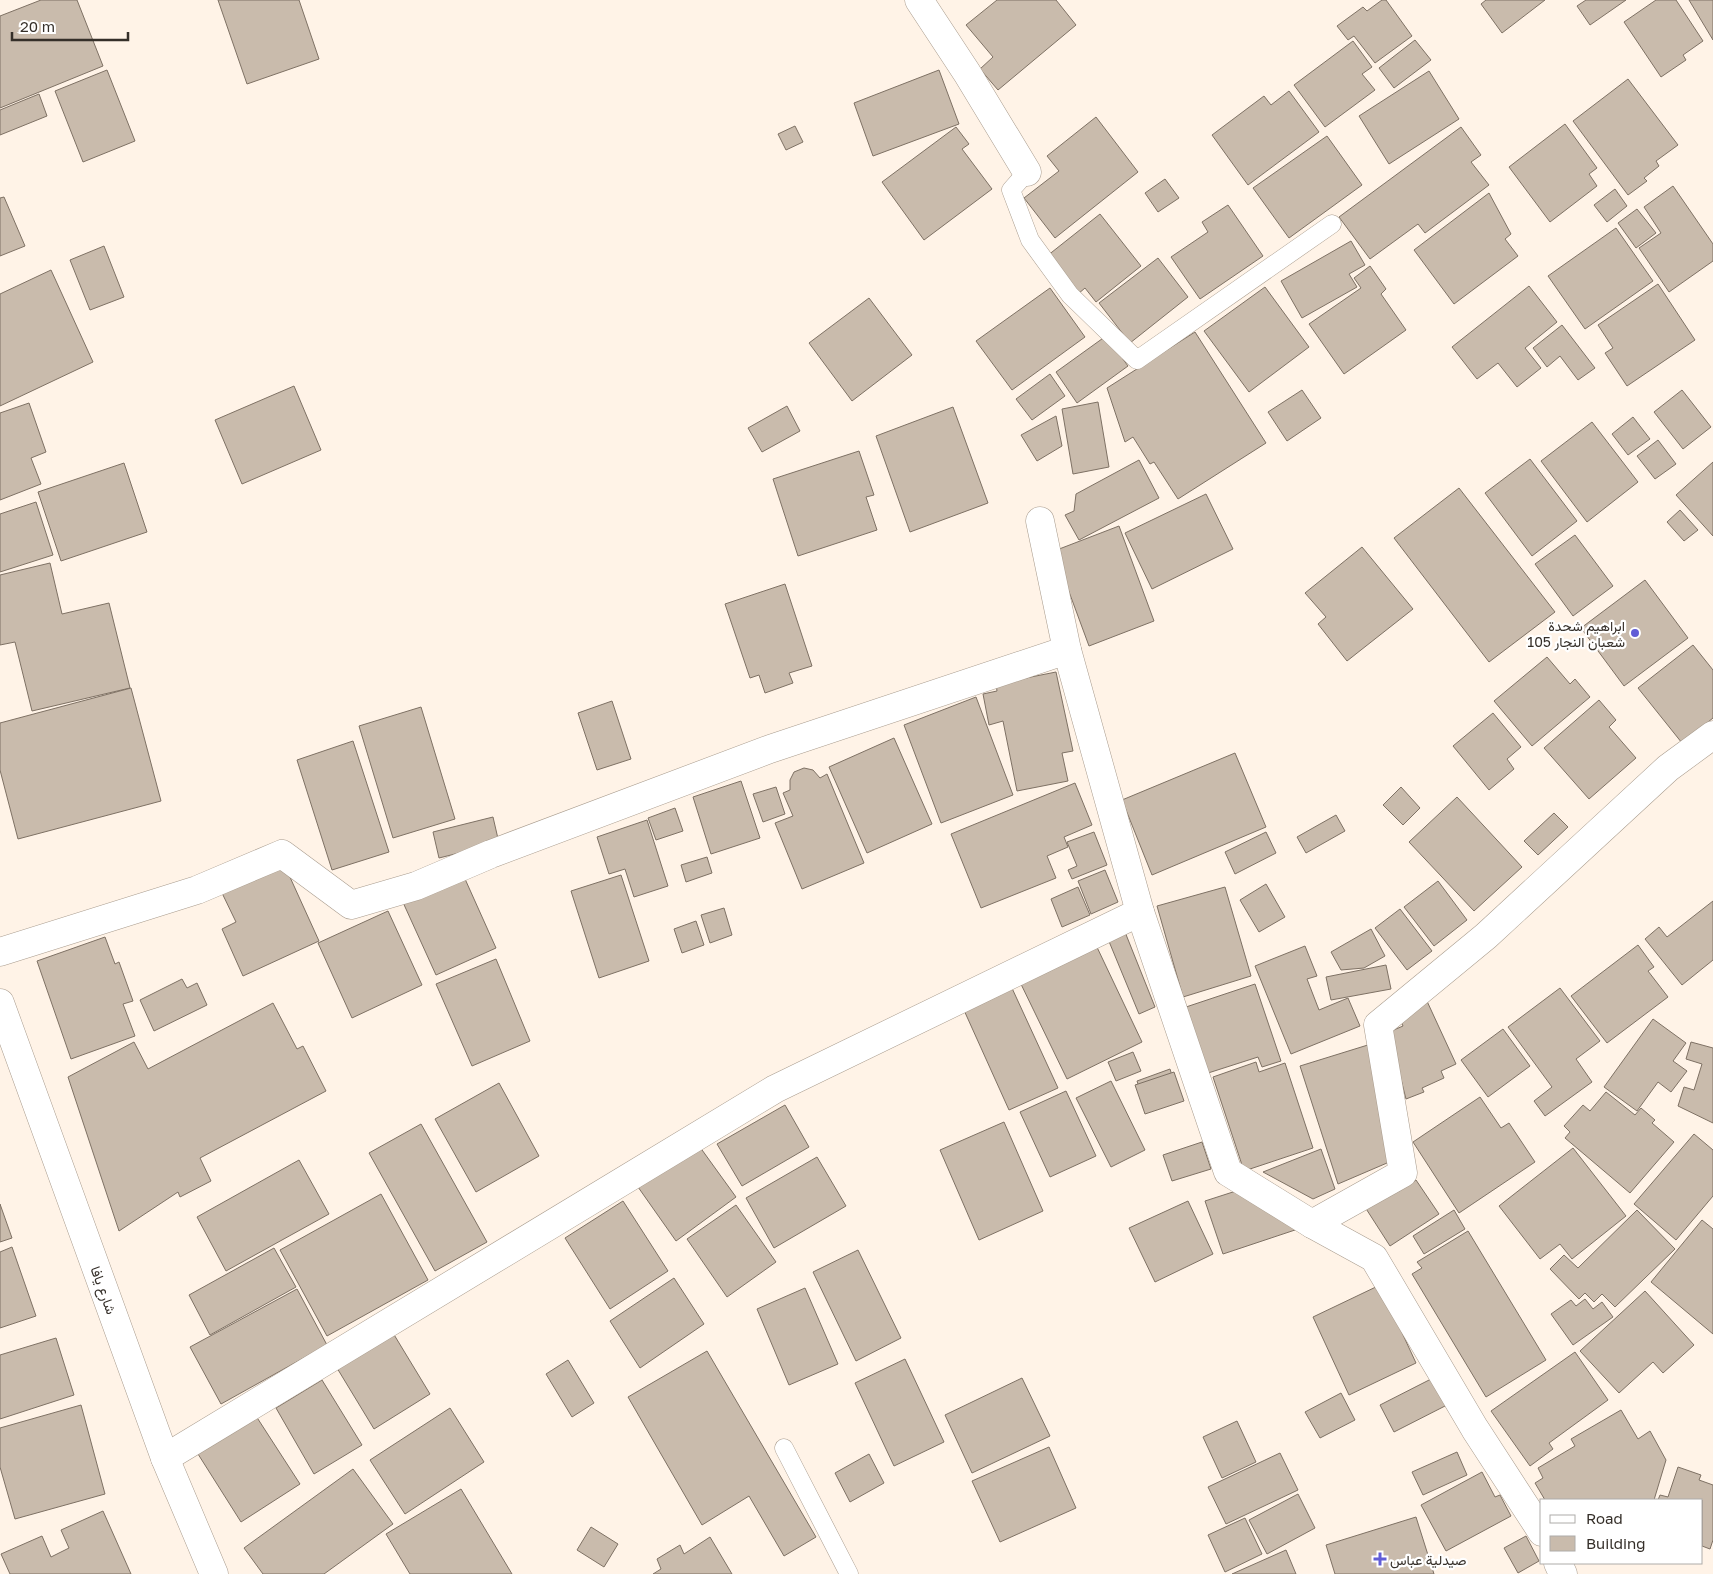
<svg xmlns="http://www.w3.org/2000/svg" width="1713" height="1574" viewBox="0 0 1713 1574" font-family="'Golos Text',Vazirmatn,sans-serif">
	<rect width="100%" height="100%" fill="#fff3e7"/>
	<g fill="#c9bbac" stroke="#7e7164">
		<polygon points="41,0 77,0 103,66 0,108 0,16"/>
		<polygon points="218,0 299,0 319,59 247,84"/>
		<polygon points="997,0 1056,0 1076,25 998,90 980,69 993,57 966,25"/>
		<polygon points="1382,0 1386,0 1412,36 1375,63 1354,36 1348,40 1337,26 1363,7 1367,11"/>
		<polygon points="1486,0 1545,0 1502,33 1481,4"/>
		<polygon points="1586,0 1626,0 1590,25 1577,6"/>
		<polygon points="1656,0 1676,0 1703,41 1683,55 1686,60 1661,77 1624,22"/>
		<polygon points="1689,0 1713,0 1713,40"/>
		<polygon points="1415,40 1431,60 1394,88 1379,68"/>
		<polygon points="1353,41 1372,67 1362,74 1375,90 1325,127 1294,85"/>
		<polygon points="107,70 135,141 83,162 55,91"/>
		<polygon points="939,70 959,124 873,156 854,103"/>
		<polygon points="1429,71 1459,119 1389,164 1359,116"/>
		<polygon points="1628,79 1678,145 1656,161 1659,166 1644,178 1647,181 1628,195 1573,121"/>
		<polygon points="1289,91 1319,132 1248,185 1212,135 1264,96 1271,105"/>
		<polygon points="39,94 47,116 0,135 0,110"/>
		<polygon points="1096,117 1138,172 1055,238 1024,198 1059,171 1047,156"/>
		<polygon points="1565,124 1597,168 1589,174 1597,186 1550,222 1509,167"/>
		<polygon points="795,126 803,142 786,150 778,134"/>
		<polygon points="956,127 969,144 962,149 992,189 924,240 882,182"/>
		<polygon points="1461,127 1481,155 1471,162 1489,185 1425,233 1418,224 1370,259 1339,217"/>
		<polygon points="1327,136 1362,185 1289,238 1253,188"/>
		<polygon points="1165,179 1179,198 1158,212 1145,193"/>
		<polygon points="1673,186 1713,244 1713,261 1669,292 1639,248 1661,233 1644,207"/>
		<polygon points="1615,189 1627,206 1607,222 1594,205"/>
		<polygon points="1489,193 1511,234 1505,239 1518,256 1454,304 1414,250"/>
		<polygon points="4,197 25,246 0,256 0,198"/>
		<polygon points="1228,205 1263,256 1200,299 1171,257 1208,232 1202,222"/>
		<polygon points="1637,209 1656,233 1636,248 1618,223"/>
		<polygon points="1100,214 1141,266 1096,302 1085,288 1078,294 1047,256"/>
		<polygon points="1616,228 1653,281 1585,329 1548,276"/>
		<polygon points="1351,241 1365,265 1349,274 1357,287 1302,318 1281,281"/>
		<polygon points="104,246 124,297 90,310 70,260"/>
		<polygon points="1158,258 1188,297 1130,343 1099,303"/>
		<polygon points="1370,266 1386,289 1381,294 1406,330 1344,374 1309,324 1361,288 1354,278"/>
		<polygon points="51,270 93,362 0,406 0,294"/>
		<polygon points="1658,284 1695,340 1627,386 1605,353 1613,348 1598,325"/>
		<polygon points="1529,286 1557,322 1525,348 1541,368 1517,387 1498,363 1477,379 1452,347"/>
		<polygon points="1265,287 1309,347 1249,392 1204,331"/>
		<polygon points="1050,288 1085,337 1012,390 976,341"/>
		<polygon points="869,298 912,355 852,401 809,343"/>
		<polygon points="1562,325 1595,368 1578,380 1560,356 1547,367 1533,348"/>
		<polygon points="1195,332 1266,443 1178,499 1154,462 1150,464 1133,437 1125,442 1107,388"/>
		<polygon points="1106,336 1128,366 1077,403 1056,372"/>
		<polygon points="1050,374 1065,396 1032,420 1016,399"/>
		<polygon points="294,386 321,450 242,484 215,420"/>
		<polygon points="1302,390 1321,418 1287,441 1268,412"/>
		<polygon points="1682,390 1711,427 1683,449 1654,412"/>
		<polygon points="1098,402 1109,467 1073,474 1062,409"/>
		<polygon points="29,403 46,452 31,458 41,484 0,500 0,413"/>
		<polygon points="787,406 800,431 762,452 748,428"/>
		<polygon points="953,407 988,503 910,532 876,436"/>
		<polygon points="1056,416 1062,446 1037,461 1021,435"/>
		<polygon points="1633,417 1650,439 1628,455 1612,434"/>
		<polygon points="1592,422 1638,482 1587,522 1541,461"/>
		<polygon points="1658,440 1676,464 1655,479 1637,456"/>
		<polygon points="859,451 874,495 866,497 877,530 798,556 773,479"/>
		<polygon points="1530,459 1577,521 1532,556 1485,493"/>
		<polygon points="1139,460 1159,498 1079,540 1065,515 1074,511 1076,494"/>
		<polygon points="1713,462 1713,536 1676,495"/>
		<polygon points="124,463 147,532 61,561 38,492"/>
		<polygon points="1459,488 1555,612 1489,662 1394,538"/>
		<polygon points="1206,494 1233,549 1152,589 1125,533"/>
		<polygon points="36,502 53,555 0,572 0,514"/>
		<polygon points="1680,510 1698,530 1684,541 1667,522"/>
		<polygon points="1119,526 1154,621 1089,646 1054,551"/>
		<polygon points="1575,535 1613,586 1573,616 1535,564"/>
		<polygon points="1362,547 1413,609 1347,661 1318,624 1326,617 1305,593"/>
		<polygon points="50,563 62,614 109,603 130,688 32,711 15,642 0,645 0,575"/>
		<polygon points="1645,580 1688,638 1624,686 1581,628"/>
		<polygon points="785,584 812,666 789,673 793,683 765,693 759,675 750,678 725,604"/>
		<polygon points="1693,645 1713,670 1713,718 1682,743 1638,688"/>
		<polygon points="1547,657 1570,684 1575,679 1590,697 1532,746 1494,701"/>
		<polygon points="1056,672 1073,751 1062,753 1068,781 1017,791 1003,721 989,725 983,694 997,691 996,684"/>
		<polygon points="131,688 161,801 18,839 0,770 0,723"/>
		<polygon points="976,697 1013,795 941,823 904,725"/>
		<polygon points="1599,700 1616,720 1609,727 1636,758 1589,799 1544,748"/>
		<polygon points="612,701 631,759 597,770 578,713"/>
		<polygon points="421,707 455,819 393,838 359,726"/>
		<polygon points="1493,713 1521,747 1507,759 1514,769 1489,790 1453,746"/>
		<polygon points="894,738 932,824 867,853 829,767"/>
		<polygon points="353,741 389,852 332,870 297,760"/>
		<polygon points="1235,753 1266,827 1152,875 1122,800"/>
		<polygon points="804,768 813,770 820,778 827,774 864,863 802,889 775,823 793,816 783,793 790,790 790,780 794,772"/>
		<polygon points="741,781 760,838 711,854 693,797"/>
		<polygon points="1075,783 1092,825 1064,837 1068,847 1047,856 1056,878 981,908 951,834"/>
		<polygon points="776,787 785,814 763,822 753,794"/>
		<polygon points="1401,787 1420,808 1403,825 1383,805"/>
		<polygon points="1457,797 1522,867 1474,911 1409,842"/>
		<polygon points="675,808 683,831 656,840 648,818"/>
		<polygon points="1554,813 1568,827 1538,855 1524,841"/>
		<polygon points="1336,815 1345,831 1306,853 1297,837"/>
		<polygon points="493,817 499,843 439,858 433,832"/>
		<polygon points="647,820 668,886 634,897 625,869 609,874 597,837"/>
		<polygon points="1094,832 1107,865 1072,879 1068,870 1077,866 1067,842"/>
		<polygon points="1266,832 1276,853 1235,874 1225,852"/>
		<polygon points="707,857 712,873 686,882 681,865"/>
		<polygon points="284,864 319,941 243,976 222,929 236,922 222,893"/>
		<polygon points="461,870 496,948 436,975 401,898"/>
		<polygon points="1105,870 1118,902 1091,914 1078,881"/>
		<polygon points="621,875 649,961 599,978 571,891"/>
		<polygon points="1438,881 1467,920 1434,946 1404,907"/>
		<polygon points="1266,884 1285,917 1259,932 1240,900"/>
		<polygon points="1078,887 1090,915 1062,927 1051,899"/>
		<polygon points="1225,887 1251,976 1183,997 1157,906"/>
		<polygon points="1713,901 1713,960 1682,985 1645,939 1659,927 1667,937"/>
		<polygon points="724,908 732,935 710,943 701,915"/>
		<polygon points="1400,909 1432,951 1407,970 1375,928"/>
		<polygon points="388,911 422,985 352,1018 318,943"/>
		<polygon points="696,921 704,945 682,953 674,929"/>
		<polygon points="1371,929 1385,956 1364,968 1341,970 1331,952"/>
		<polygon points="1125,932 1155,1007 1139,1014 1108,939"/>
		<polygon points="105,937 115,964 119,962 133,1001 123,1004 135,1036 71,1059 37,961"/>
		<polygon points="1095,943 1142,1042 1067,1079 1019,980"/>
		<polygon points="1638,945 1654,967 1648,971 1668,997 1607,1043 1571,996"/>
		<polygon points="1305,946 1317,976 1307,979 1319,1010 1348,998 1360,1026 1291,1054 1255,966"/>
		<polygon points="496,959 530,1041 472,1066 436,984"/>
		<polygon points="1386,965 1391,989 1331,1000 1326,977"/>
		<polygon points="182,979 187,988 197,983 207,1005 154,1031 140,1000"/>
		<polygon points="1255,984 1281,1061 1262,1067 1258,1057 1205,1074 1183,1008"/>
		<polygon points="1011,986 1058,1088 1009,1110 963,1008"/>
		<polygon points="1560,988 1600,1041 1576,1059 1592,1082 1545,1116 1534,1101 1552,1087 1508,1027"/>
		<polygon points="1426,999 1456,1064 1441,1071 1444,1078 1422,1088 1424,1092 1406,1099 1389,1032 1403,1026 1397,1013"/>
		<polygon points="273,1003 297,1049 303,1046 326,1091 200,1158 211,1181 180,1197 178,1192 119,1231 68,1077 134,1042 148,1069"/>
		<polygon points="1653,1019 1686,1043 1673,1061 1687,1071 1671,1092 1658,1082 1637,1111 1604,1087"/>
		<polygon points="1503,1029 1530,1066 1488,1097 1461,1060"/>
		<polygon points="1691,1042 1713,1048 1713,1123 1678,1106 1684,1087 1694,1090 1702,1064 1686,1059"/>
		<polygon points="1371,1044 1394,1160 1338,1184 1300,1066"/>
		<polygon points="1133,1052 1141,1071 1116,1081 1108,1062"/>
		<polygon points="1256,1062 1259,1072 1285,1063 1313,1148 1244,1171 1213,1077"/>
		<polygon points="1170,1069 1178,1095 1145,1106 1137,1081"/>
		<polygon points="1174,1072 1184,1101 1145,1114 1135,1085"/>
		<polygon points="1111,1081 1145,1150 1111,1167 1076,1098"/>
		<polygon points="499,1083 539,1156 476,1192 435,1119"/>
		<polygon points="1066,1091 1096,1156 1050,1177 1020,1112"/>
		<polygon points="1606,1092 1635,1115 1641,1108 1655,1120 1652,1123 1674,1142 1630,1193 1565,1138 1570,1132 1564,1126 1583,1105 1590,1111"/>
		<polygon points="1480,1097 1501,1128 1509,1123 1535,1162 1459,1213 1413,1142"/>
		<polygon points="785,1105 809,1147 742,1186 717,1144"/>
		<polygon points="1004,1122 1043,1211 979,1240 940,1150"/>
		<polygon points="421,1124 487,1242 435,1271 369,1153"/>
		<polygon points="1694,1134 1713,1150 1713,1196 1676,1240 1634,1204"/>
		<polygon points="1202,1142 1211,1169 1172,1181 1163,1155"/>
		<polygon points="697,1143 736,1197 676,1241 638,1187"/>
		<polygon points="1573,1148 1626,1216 1572,1259 1560,1244 1540,1259 1499,1206"/>
		<polygon points="1321,1149 1335,1189 1313,1199 1263,1172"/>
		<polygon points="817,1157 846,1206 774,1248 746,1198"/>
		<polygon points="299,1160 329,1214 226,1271 197,1217"/>
		<polygon points="1416,1180 1439,1214 1390,1246 1363,1204 1394,1184 1399,1191"/>
		<polygon points="1236,1191 1291,1217 1295,1230 1223,1254 1205,1201"/>
		<polygon points="381,1194 428,1280 327,1336 280,1250"/>
		<polygon points="623,1201 668,1271 610,1309 565,1238"/>
		<polygon points="1188,1201 1213,1254 1155,1282 1129,1228"/>
		<polygon points="0,1204 12,1238 0,1242"/>
		<polygon points="736,1205 776,1262 727,1297 687,1239"/>
		<polygon points="1454,1210 1465,1229 1424,1254 1413,1236"/>
		<polygon points="1637,1210 1675,1249 1615,1307 1602,1294 1594,1302 1585,1293 1579,1299 1550,1269 1564,1255 1578,1268"/>
		<polygon points="1702,1220 1713,1229 1713,1334 1651,1282"/>
		<polygon points="1468,1231 1546,1360 1486,1397 1412,1274 1422,1268 1417,1262"/>
		<polygon points="12,1247 36,1316 0,1328 0,1252"/>
		<polygon points="274,1248 296,1287 210,1335 189,1295"/>
		<polygon points="858,1250 901,1338 856,1361 813,1272"/>
		<polygon points="674,1278 704,1324 640,1368 610,1321"/>
		<polygon points="1380,1285 1416,1363 1349,1395 1313,1317"/>
		<polygon points="805,1288 838,1364 789,1385 757,1309"/>
		<polygon points="297,1289 327,1345 221,1404 190,1347"/>
		<polygon points="1645,1291 1694,1345 1663,1373 1653,1362 1619,1393 1580,1351"/>
		<polygon points="1585,1299 1593,1309 1602,1302 1613,1317 1573,1345 1551,1314 1571,1300 1576,1306"/>
		<polygon points="393,1333 430,1394 374,1429 337,1368"/>
		<polygon points="56,1338 74,1395 0,1419 0,1355"/>
		<polygon points="707,1351 816,1537 784,1556 749,1496 702,1525 628,1397"/>
		<polygon points="1575,1352 1608,1400 1549,1443 1553,1449 1530,1466 1491,1411"/>
		<polygon points="905,1359 944,1442 894,1466 855,1383"/>
		<polygon points="568,1360 594,1403 572,1417 546,1374"/>
		<polygon points="1022,1378 1050,1436 972,1473 945,1415"/>
		<polygon points="1433,1378 1447,1405 1394,1432 1380,1405"/>
		<polygon points="322,1380 362,1445 314,1474 276,1408"/>
		<polygon points="1341,1393 1355,1420 1320,1438 1305,1412"/>
		<polygon points="81,1405 105,1494 15,1519 0,1467 0,1428"/>
		<polygon points="450,1408 484,1462 405,1514 370,1460"/>
		<polygon points="1621,1410 1638,1439 1650,1431 1666,1460 1654,1500 1545,1500 1535,1483 1543,1478 1538,1468 1575,1446 1571,1439"/>
		<polygon points="256,1416 300,1484 241,1522 198,1454"/>
		<polygon points="1237,1421 1256,1462 1222,1478 1203,1437"/>
		<polygon points="1049,1447 1076,1508 1000,1542 972,1481"/>
		<polygon points="1457,1452 1467,1475 1423,1495 1412,1472"/>
		<polygon points="1280,1453 1298,1490 1226,1524 1208,1487"/>
		<polygon points="869,1454 884,1483 850,1502 835,1473"/>
		<polygon points="1678,1467 1701,1475 1699,1480 1713,1485 1713,1540 1710,1549 1702,1546 1702,1500 1658,1500 1660,1495 1668,1497"/>
		<polygon points="353,1469 393,1524 324,1574 263,1574 244,1548"/>
		<polygon points="1482,1472 1495,1497 1500,1495 1511,1516 1446,1551 1421,1505"/>
		<polygon points="461,1489 512,1574 410,1574 386,1534"/>
		<polygon points="1298,1494 1315,1528 1267,1554 1249,1520"/>
		<polygon points="103,1511 131,1574 10,1574 1,1554 42,1536 51,1557 69,1548 61,1530"/>
		<polygon points="1416,1517 1434,1574 1335,1574 1326,1545"/>
		<polygon points="1245,1518 1262,1554 1225,1572 1208,1535"/>
		<polygon points="591,1527 618,1544 604,1567 577,1550"/>
		<polygon points="1526,1536 1539,1561 1518,1573 1504,1548"/>
		<polygon points="710,1537 732,1574 653,1574 661,1569 657,1559 680,1545 684,1554"/>
		<polygon points="1286,1550 1296,1574 1232,1574"/>
	</g>
	<g fill="none" stroke-linecap="round" stroke-linejoin="round">
		<g stroke="#a99c8e" stroke-width="19">
			<g id="service">
				<polyline points="1027,172 1011,190 1030,240 1070,295 1137,360 1332,224"/>
				<polyline points="784,1448 849,1574"/>
			</g>
		</g>
		<g stroke="#a99c8e" stroke-width="29">
			<g id="minor">
				<polyline points="919,0 967,73 1027,172"/>
				<polyline points="1040,521 1067,650"/>
				<polyline points="0,952 197,890 282,854 351,905 416,886 491,854 770,749 1067,650 1140,912 1228,1172 1312,1224 1374,1258 1475,1429 1542,1532"/>
				<polyline points="1312,1224 1403,1173 1378,1025 1486,936 1668,768 1713,735"/>
				<polyline points="165,1458 775,1089 1140,912"/>
				<polyline points="1558,1563 1563,1574"/>
			</g>
		</g>
		<g stroke="#a99c8e" stroke-width="29">
			<polyline id="tertiary" points="0,1003 165,1458 214,1574"/>
		</g>
		<use href="#service" stroke="#fff" stroke-width="18"/>
		<use href="#minor" stroke="#fff" stroke-width="28"/>
		<use href="#tertiary" stroke="#fff" stroke-width="28"/>
	</g>
	<g fill="#615dd6" stroke="#fff" stroke-width="2">
		<circle cx="1635" cy="633" r="5"/>
		<path d="M1377.5 1551.5h5v5h5v5h-5v5h-5v-5h-5v-5h5z"/>
	</g>
	<g text-anchor="middle" dominant-baseline="central" stroke-width="4.5" stroke-linejoin="round" paint-order="stroke">
		<g font-size="14" fill="#352f29" stroke="#fff" text-anchor="end">
			<text x="1625" y="625">ابراهيم شحدة<tspan x="1625" dy="16">شعبان النجار 105</tspan></text>
			<text x="1390" y="1559" text-anchor="start">صيدلية عباس</text>
		</g>
		<g font-size="14" fill="#352f29" stroke="#fff">
			<text transform="translate(104 1290) rotate(70)">شارع يافا</text>
		</g>
	</g>
	<rect x="1540" y="1499" width="162" height="65" fill="#ffffff" stroke="#aeaca9"/>
	<rect x="1550" y="1515" width="25" height="8" fill="#ffffff" stroke="#aeaca9"/>
	<text x="1586" y="1524" font-size="15" fill="#352f29">Road</text>
	<rect x="1550" y="1536" width="25" height="15" fill="#c9bbac" stroke="#aeaca9"/>
	<text x="1586" y="1549" font-size="15" fill="#352f29">Building</text>
	<path d="M12 32v8h116v-8" fill="none" stroke="#352f29" stroke-width="2.5"/>
	<text x="20" y="32" font-size="15" fill="#352f29" stroke="#ffffff" stroke-width="4" paint-order="stroke">20 m</text>
</svg>
